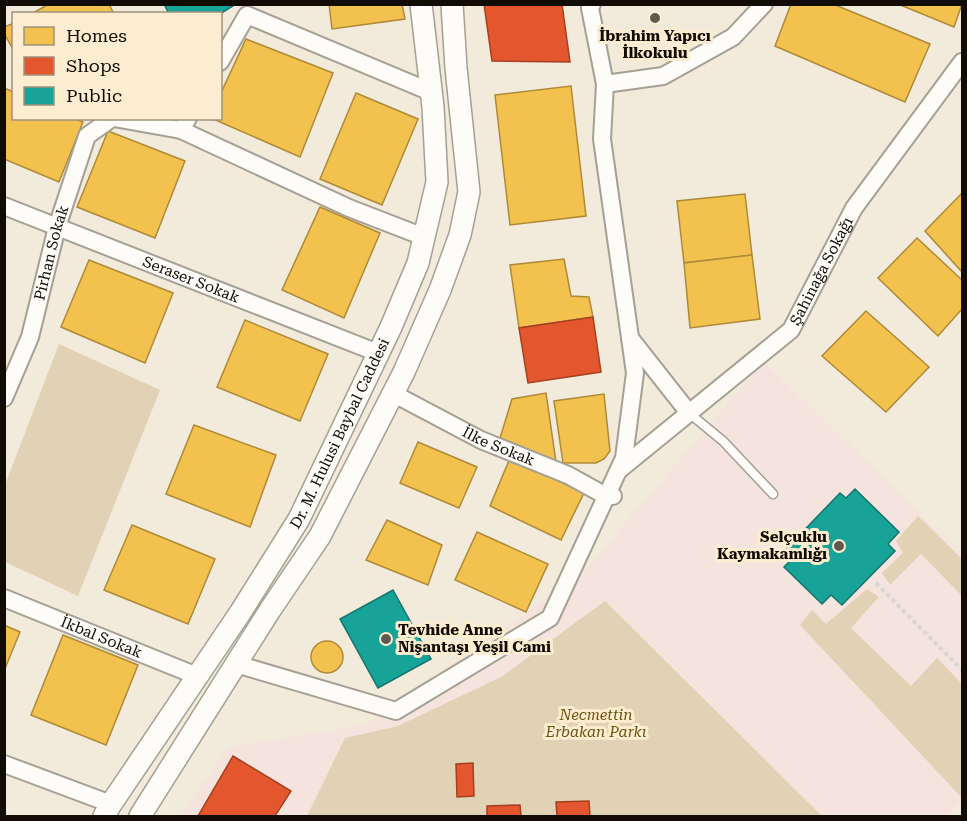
<svg xmlns="http://www.w3.org/2000/svg" width="967" height="821" viewBox="0 0 967 821" font-family="'Roboto Serif',serif">
	<rect width="100%" height="100%" fill="#f2eada"/>
	<polygon fill="#f5e3de" points="764,362 962,554 962,801 945,816 180,816 229,747 365,725 583,572"/>
	<g fill="#e1d2b5">
		<polygon points="59,344 160,390 78,596 5,562 5,485"/>
		<polygon points="918,516 962,559 962,596 921,554 890,585 882,573 903,553 896,541"/>
		<polygon points="867,589 879,597 851,628 911,686 937,658 962,684 962,798 800,625 812,610 826,624"/>
		<polygon points="605,601 822,816 307,816 345,738 398,726 501,677"/>
	</g>
	<g fill="#f2c14e" stroke="#ae8a38" stroke-width="1.5">
		<polygon points="49,4 109,4 114,14 31,14"/>
		<polygon points="329,4 402,4 405,19 332,29"/>
		<polygon points="791,4 833,4 930,44 905,102 775,46"/>
		<polygon points="898,4 962,4 954,27"/>
		<polygon points="14,23 14,51 4,33 4,27"/>
		<polygon points="246,39 333,73 300,157 211,118 220,118 220,95"/>
		<polygon points="571,86 586,216 510,225 495,95"/>
		<polygon points="4,88 14,92 14,118 74,118 83,122 59,182 4,159"/>
		<polygon points="356,93 418,119 382,205 320,179"/>
		<polygon points="108,131 185,161 155,238 77,207"/>
		<polygon points="962,193 962,272 925,231"/>
		<polygon points="745,194 752,255 684,263 677,201"/>
		<polygon points="320,207 380,233 344,318 282,290"/>
		<polygon points="917,238 962,280 962,309 938,336 878,278"/>
		<polygon points="752,255 760,319 690,328 684,263"/>
		<polygon points="564,259 571,296 589,297 593,317 519,328 510,265"/>
		<polygon points="89,260 173,293 145,363 61,327"/>
		<polygon points="866,311 929,367 886,412 822,356"/>
		<polygon points="245,320 328,354 300,421 217,387"/>
		<polygon points="546,393 556,462 500,438 512,399"/>
		<polygon points="604,394 610,451 604,459 596,463 563,463 554,401"/>
		<polygon points="194,425 276,455 250,527 166,494"/>
		<polygon points="418,442 477,467 459,508 400,483"/>
		<polygon points="510,458 584,493 561,540 490,506"/>
		<polygon points="387,520 442,545 428,585 366,560"/>
		<polygon points="132,525 215,559 188,624 104,590"/>
		<polygon points="477,532 548,564 526,612 455,580"/>
		<polygon points="4,625 20,632 4,671"/>
		<polygon points="63,635 138,665 106,745 31,715"/>
		<circle cx="327" cy="657" r="16"/>
	</g>
	<g fill="#e4572e" stroke="#a44021" stroke-width="1.5">
		<polygon points="484,4 562,4 570,62 492,61"/>
		<polygon points="593,317 601,372 528,383 519,328"/>
		<polygon points="233,756 291,791 275,816 198,816"/>
		<polygon points="473,763 474,796 457,797 456,764"/>
		<polygon points="589,801 590,816 557,816 556,802"/>
		<polygon points="520,805 521,816 487,816 487,806"/>
	</g>
	<g fill="#17a398" stroke="#15756b" stroke-width="1.5">
		<polygon points="164,4 236,4 220,14 169,14"/>
		<polygon points="855,489 899,532 888,544 895,551 842,605 831,595 822,604 784,567 794,557 786,549 840,493 846,498"/>
		<polygon points="393,590 431,659 378,688 340,619"/>
	</g>
	<g fill="none" stroke-linecap="round" stroke-linejoin="round">
		<g stroke="#a6a094" stroke-width="11">
			<polyline id="service" points="689,413 723,441 773,494"/>
		</g>
		<g stroke="#a6a094" stroke-width="20">
			<g id="minor">
				<polyline points="220,62 247,15 431,92"/>
				<polyline points="605,84 663,76 733,37 764,4"/>
				<polyline points="114,118 181,130"/>
				<polyline points="188,118 181,130 349,208 424,237"/>
				<path id="s1" d="M4 206 378 353"/>
				<polyline points="630,338 689,413"/>
				<path id="s2" d="M394 394 481 440 568 475 606 496H613"/>
				<path id="s3" d="M4 398 30 337 57 227 87 136 112 118"/>
				<path id="s4" d="M619 470 791 330 854 208 962 62"/>
				<path id="s5" d="M4 598 197 676"/>
				<polyline points="236,664 396,711 550,618 624,458 635,373 602,139 605,84 590,8 592,4"/>
				<polyline points="4,764 111,804"/>
			</g>
		</g>
		<g stroke="#a6a094" stroke-width="24">
			<g id="tertiary">
				<path id="s6" d="M104 816 111 804 240 613 299 519 391 327 418 263 437 182 433 107 421 4"/>
				<polyline points="140,816 270,610 320,536 404,372 440,290 460,235 469,192 456,68 452,4"/>
			</g>
		</g>
		<polyline stroke="#d9d7d2" stroke-width="4" stroke-dasharray="4.5 3" stroke-linecap="butt" points="876,583 962,670"/>
		<use href="#service" stroke="#fdfcf9" stroke-width="8"/>
		<use href="#minor" stroke="#fdfcf9" stroke-width="16"/>
		<use href="#tertiary" stroke="#fdfcf9" stroke-width="21"/>
	</g>
	<g fill="#5f594e" stroke="#fcedd0" stroke-width="2">
		<circle cx="655" cy="18" r="6"/>
		<circle cx="839" cy="546" r="6"/>
		<circle cx="386" cy="639" r="6"/>
	</g>
	<g text-anchor="middle" dominant-baseline="central" stroke-width="6" stroke-linejoin="round" paint-order="stroke">
		<g font-size="15" font-weight="bold" fill="#100b03" stroke="#fcedd0">
			<text x="655" y="36">İbrahim Yapıcı<tspan x="655" dy="17">İlkokulu</tspan></text>
			<text x="827" y="537" text-anchor="end">Selçuklu<tspan x="827" dy="17">Kaymakamlığı</tspan></text>
			<text x="398" y="630" text-anchor="start">Tevhide Anne<tspan x="398" dy="17">Nişantaşı Yeşil Cami</tspan></text>
		</g>
		<g font-size="15" fill="#100b03" stroke="#fcedd0">
			<text stroke="none"><textPath href="#s3" startOffset="153">Pirhan Sokak</textPath></text>
			<text stroke="none"><textPath href="#s4" startOffset="288">Şahinağa Sokağı</textPath></text>
			<text stroke="none"><textPath href="#s1" startOffset="201">Seraser Sokak</textPath></text>
			<text stroke="none"><textPath href="#s6" startOffset="450">Dr. M. Hulusi Baybal Caddesi</textPath></text>
			<text stroke="none"><textPath href="#s2" startOffset="117">İlke Sokak</textPath></text>
			<text stroke="none"><textPath href="#s5" startOffset="105">İkbal Sokak</textPath></text>
		</g>
		<g font-size="15" font-style="italic" fill="#6f5210" stroke="#fcedd0">
			<text x="596" y="715">Necmettin<tspan x="596" dy="17">Erbakan Parkı</tspan></text>
		</g>
	</g>
	<rect width="967" height="821" fill="none" stroke="#100b03" stroke-width="12"/>
	<rect x="12" y="12" width="210" height="108" fill="#fcedd0" stroke="#9e937e" stroke-width="1.5"/>
	<rect x="24" y="27" width="30" height="18" fill="#f2c14e" stroke="#9e937e" stroke-width="1.5"/>
	<text x="66" y="42" font-size="18" fill="#100b03">Homes</text>
	<rect x="24" y="57" width="30" height="18" fill="#e4572e" stroke="#9e937e" stroke-width="1.5"/>
	<text x="66" y="72" font-size="18" fill="#100b03">Shops</text>
	<rect x="24" y="87" width="30" height="18" fill="#17a398" stroke="#9e937e" stroke-width="1.5"/>
	<text x="66" y="102" font-size="18" fill="#100b03">Public</text>
</svg>
